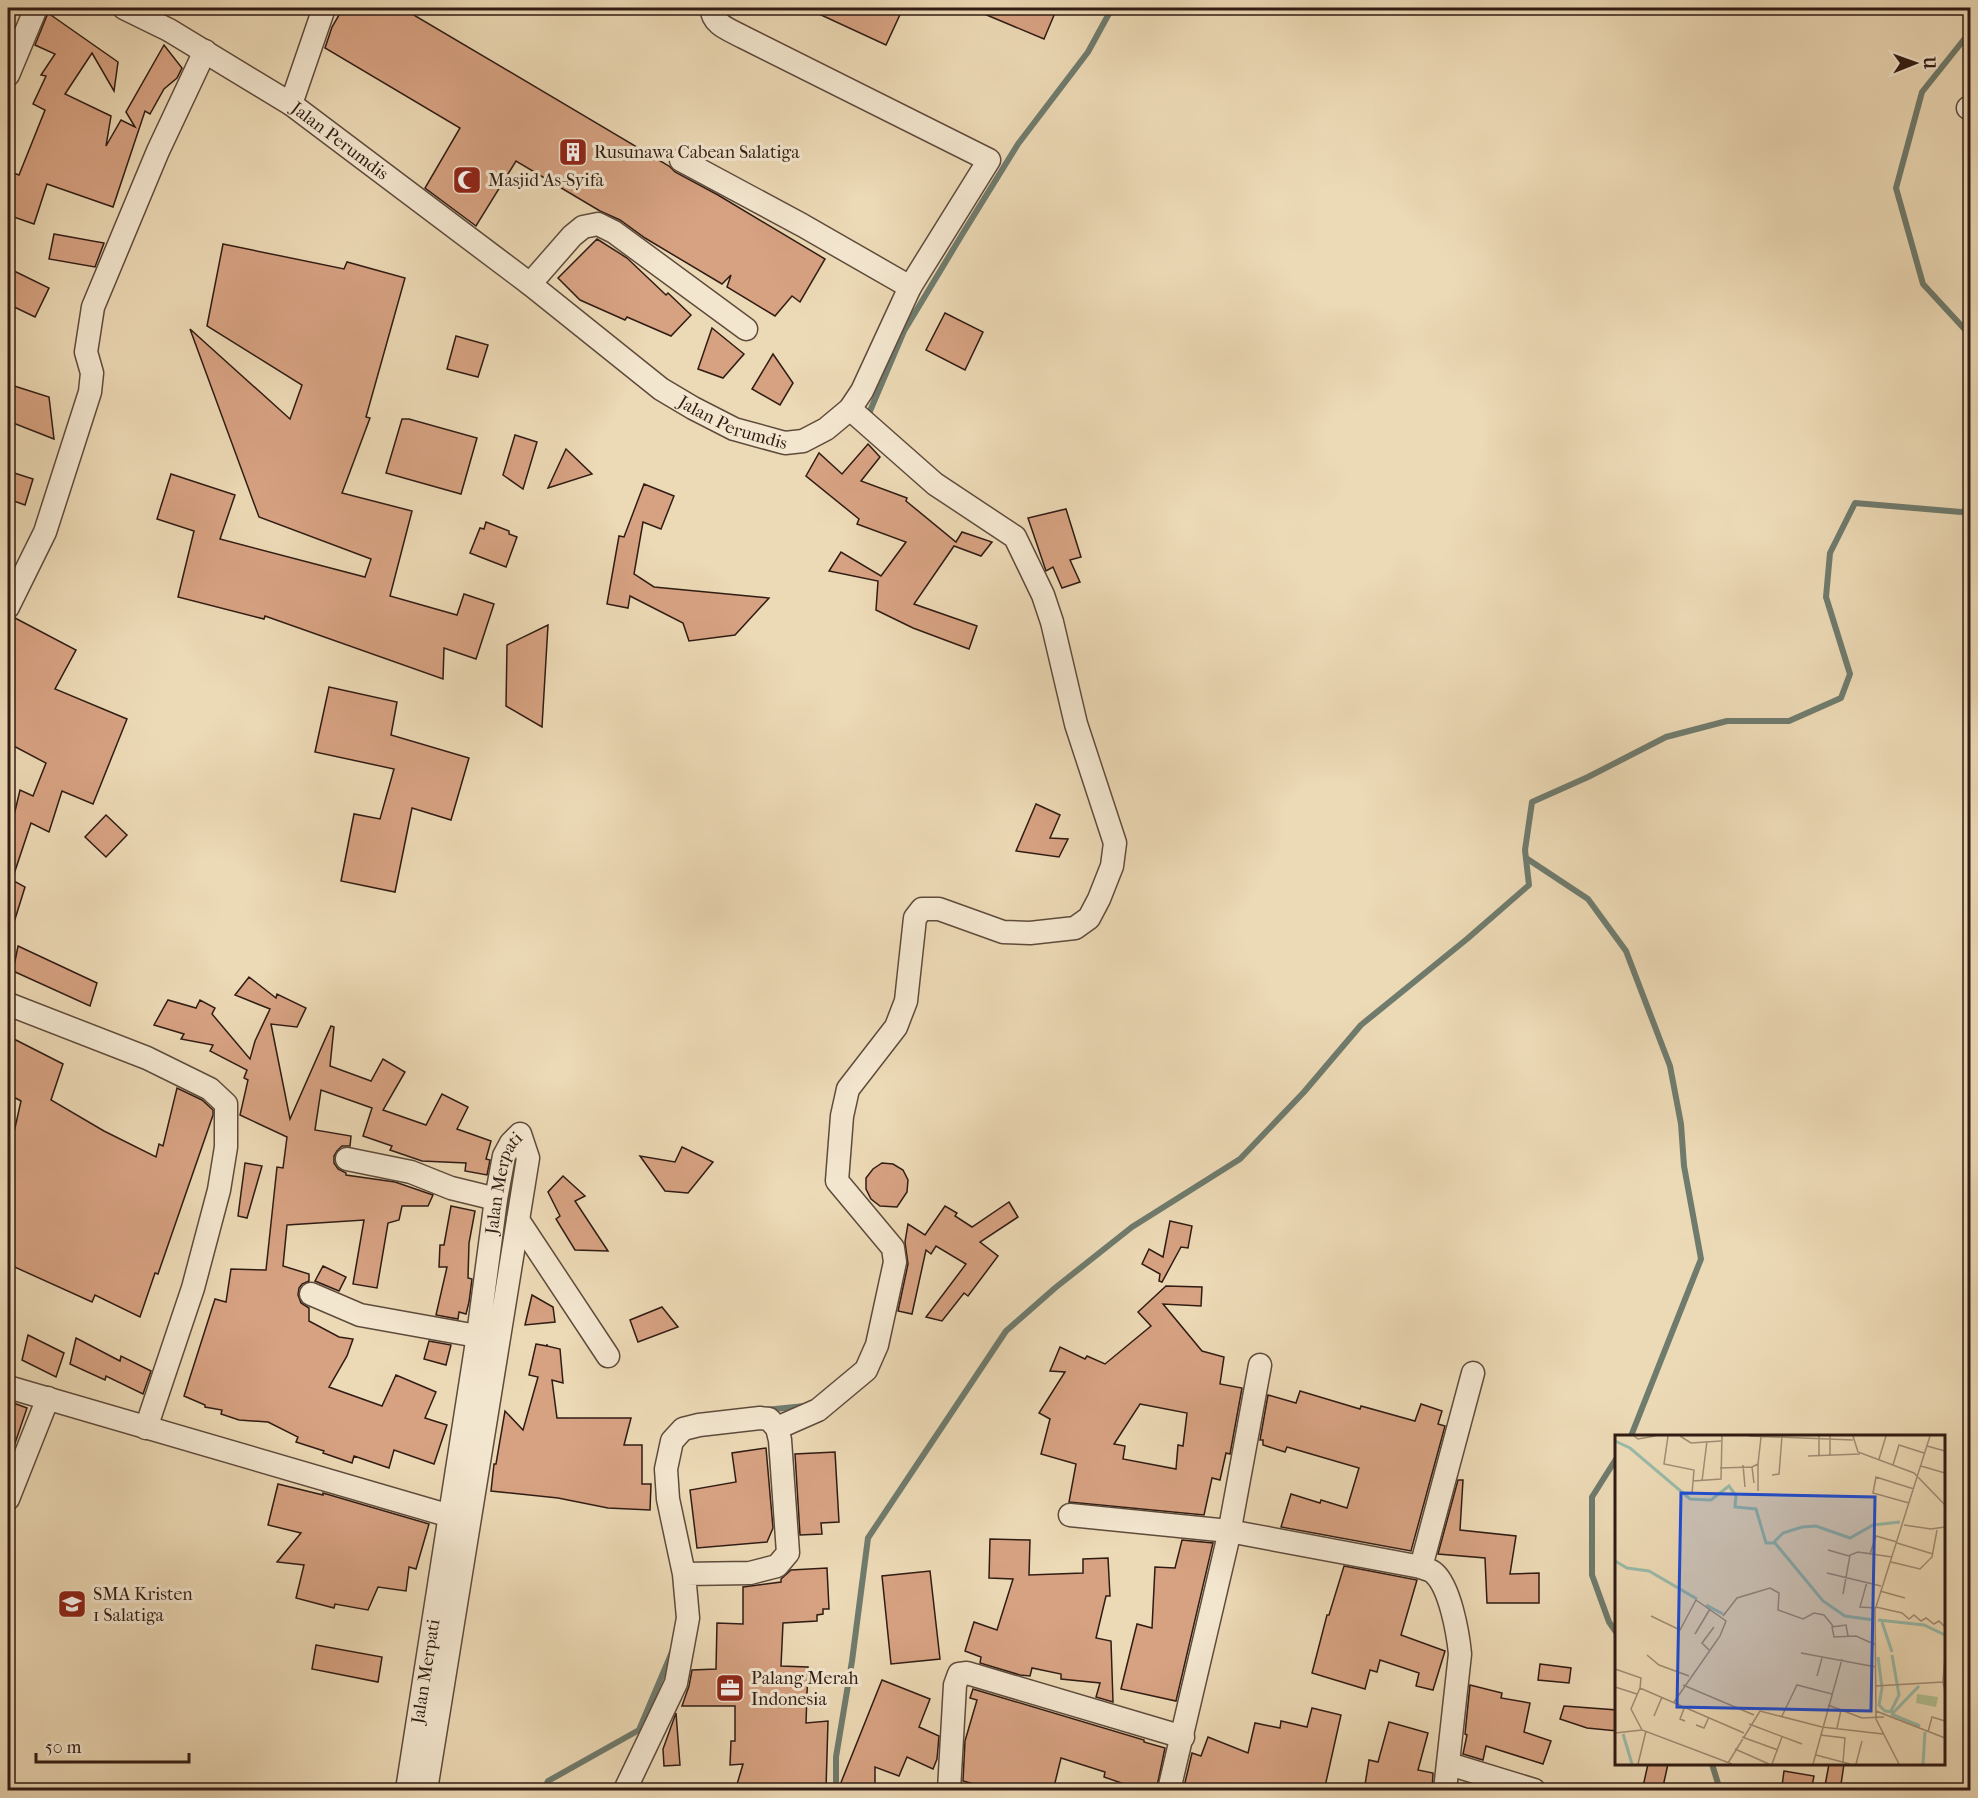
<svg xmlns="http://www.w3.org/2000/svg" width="1978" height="1798" viewBox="0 0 1978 1798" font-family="'IM FELL French Canon',serif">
	<rect width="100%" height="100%" fill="#ecd9b5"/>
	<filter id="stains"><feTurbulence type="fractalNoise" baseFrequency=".00333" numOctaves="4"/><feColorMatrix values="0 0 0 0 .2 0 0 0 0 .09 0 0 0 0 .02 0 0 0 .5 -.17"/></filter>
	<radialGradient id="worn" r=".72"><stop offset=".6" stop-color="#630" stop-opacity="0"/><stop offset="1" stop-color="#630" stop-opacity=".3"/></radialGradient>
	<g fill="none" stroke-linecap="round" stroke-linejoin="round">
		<g stroke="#6f7b6d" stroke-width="6">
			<polyline points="1970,32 1922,92 1896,188 1923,284 1970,335"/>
			<polyline points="867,418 904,331 963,233 1018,144 1088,52 1112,8"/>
			<polyline points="1526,858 1588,899 1626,951 1670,1066 1681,1124 1684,1166 1701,1259 1631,1436"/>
			<polyline points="765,1410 805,1406"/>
			<polyline points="1616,1459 1592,1497 1592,1575 1609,1622 1616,1632"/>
			<polyline points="1712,1764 1720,1790"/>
			<polyline points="544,1790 548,1781 639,1730 672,1652"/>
			<polyline points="836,1790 836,1757 852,1661 868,1538 1006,1331 1055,1288 1132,1227 1240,1159 1304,1092 1361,1025 1467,939 1529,885 1525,850 1532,802 1588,777 1666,737 1727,721 1789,721 1841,698 1850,674 1826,597 1830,553 1855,503 1961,512 1970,509"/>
		</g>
	</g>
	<g fill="#d7a282" stroke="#301c14" stroke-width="1.5" fill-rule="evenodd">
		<polygon points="343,8 402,8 669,166 675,172 718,195 825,259 800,302 792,296 775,316 727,287 731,275 722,284 645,238 620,220 600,211 516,161 476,226 425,188 460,128 325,48 332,27"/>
		<polygon points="806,8 903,8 886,45"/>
		<polygon points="970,8 1057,8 1044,39"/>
		<polygon points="48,13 118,62 114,91 92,53 65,94 111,116 106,146 121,120 135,127 126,112 164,45 182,68 177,78 164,89 150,114 145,111 113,207 47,184 34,224 8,215 8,171 19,175 45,110 33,104 46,76 41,75 55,54 35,45"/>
		<polygon points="54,234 104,243 95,267 49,259"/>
		<polygon points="597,239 627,258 666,295 668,293 691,315 671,336 627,317 625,320 580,300 558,278"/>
		<polygon points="223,244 344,269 347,262 405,278 366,417 370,418 342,493 412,511 390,596 457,615 464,594 494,604 476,659 444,648 443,679 265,616 264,619 178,597 194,531 157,519 171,474 235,495 220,539 365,577 371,559 259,517 190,329 290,419 302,385 207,326"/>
		<polygon points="8,268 49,288 35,317 8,304"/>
		<polygon points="945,313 983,332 965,370 926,350"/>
		<polygon points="712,328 744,354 723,378 698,369"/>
		<polygon points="456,336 488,345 478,377 447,369"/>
		<polygon points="773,354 793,383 780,405 752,389"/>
		<polygon points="8,384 49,397 54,439 8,421"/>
		<polygon points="402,419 409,419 477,438 461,494 386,473"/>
		<polygon points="515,435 537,442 523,489 503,475"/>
		<polygon points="868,444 880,457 861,481 907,498 906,501 956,542 962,532 992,542 981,556 954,546 914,604 977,626 969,649 913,628 876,610 878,581 829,571 841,552 881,576 906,542 857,524 859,519 806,476 819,453 842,474"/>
		<polygon points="566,449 592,474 548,488"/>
		<polygon points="8,471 33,479 25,505 8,499"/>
		<polygon points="644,484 674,496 661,529 643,522 634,574 654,587 769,598 735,635 689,641 683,623 630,596 628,608 607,604 619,536 624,537"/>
		<polygon points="1066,509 1081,557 1070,560 1080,582 1062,588 1053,567 1046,571 1028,518"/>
		<polygon points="486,522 509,531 509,534 517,537 506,567 470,553 480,528 484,529"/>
		<polygon points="15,618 76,650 55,689 127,719 93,804 62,791 49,832 31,823 12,880 25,887 11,932 8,932 8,826 11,828 20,790 33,796 46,763 8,743 8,620"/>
		<polygon points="548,625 542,727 506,706 507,645"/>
		<polygon points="329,687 397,702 391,735 469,758 451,820 412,808 395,892 341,881 354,814 380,819 394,769 315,752"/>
		<polygon points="1036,804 1060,815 1050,838 1068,839 1059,857 1016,851"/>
		<polygon points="106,815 127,835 106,857 85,837"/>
		<polygon points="18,946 97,983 90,1006 13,971"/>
		<polygon points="249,977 276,998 277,994 306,1008 297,1027 271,1024 290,1119 331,1026 334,1027 330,1066 371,1081 383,1059 405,1072 383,1110 426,1125 442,1094 468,1107 457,1129 491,1141 486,1159 490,1160 487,1175 465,1171 466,1163 422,1161 390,1150 392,1146 363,1136 372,1108 321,1090 315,1130 351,1136 350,1146 342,1146 337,1151 334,1156 334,1163 338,1169 346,1173 346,1175 395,1182 433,1195 428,1206 402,1206 399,1220 388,1223 377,1288 353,1284 364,1220 287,1225 283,1266 309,1274 309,1281 302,1284 299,1288 298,1295 301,1303 309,1308 309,1321 339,1337 353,1339 347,1356 329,1387 382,1406 396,1375 436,1392 425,1418 447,1425 434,1464 394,1450 389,1468 354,1456 352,1463 323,1453 324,1451 296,1442 298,1437 268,1422 239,1420 221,1414 222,1410 205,1407 205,1405 184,1396 215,1299 226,1302 231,1269 266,1270 277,1167 283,1168 287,1137 240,1115 248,1080 244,1078 247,1070 210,1051 213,1045 181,1039 184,1034 154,1025 168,1000 196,1008 200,1000 215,1008 212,1014 250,1059 255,1041 270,1009 235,995"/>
		<polygon points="8,1036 63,1064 51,1100 104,1131 156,1157 159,1144 163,1146 177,1088 202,1100 213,1110 213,1115 158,1274 155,1273 140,1317 95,1295 92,1302 8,1264 8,1159 21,1101 8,1094"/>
		<polygon points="682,1147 713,1162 688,1193 665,1191 640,1156 675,1162"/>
		<polygon points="245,1163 262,1166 247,1218 238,1216"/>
		<polygon points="882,1163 893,1164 903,1170 908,1180 907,1192 897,1207 880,1206 871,1199 866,1189 866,1178 873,1169"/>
		<polygon points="563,1176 585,1196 575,1201 608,1251 575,1250 556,1219 560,1216 548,1192"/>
		<polygon points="1009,1202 1018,1217 980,1242 998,1256 968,1296 964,1293 942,1321 926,1317 966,1264 936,1246 931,1254 926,1250 912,1314 898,1311 908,1264 905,1242 908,1224 925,1235 945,1206 957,1213 955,1216 972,1227"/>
		<polygon points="451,1206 475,1211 469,1243 468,1278 472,1279 469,1302 466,1314 459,1312 458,1319 436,1315 447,1267 439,1267 440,1245 444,1245"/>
		<polygon points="1170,1221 1192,1226 1188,1248 1181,1247 1162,1282 1159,1281 1160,1274 1142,1264 1149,1249 1163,1257"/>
		<polygon points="323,1266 346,1277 339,1291 315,1281"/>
		<path d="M1166 1286 1202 1287 1201 1306 1163 1304 1202 1351 1224 1357 1220 1384 1242 1388 1230 1454 1226 1453 1220 1480 1212 1478 1204 1515 1069 1502 1076 1464 1041 1454 1050 1419 1039 1413 1065 1372 1050 1371 1060 1347 1085 1359 1087 1356 1105 1364 1151 1326 1138 1312ZM1140 1404 1187 1413 1183 1446 1178 1445 1176 1469 1123 1459 1125 1446 1114 1444Z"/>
		<polygon points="532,1295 553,1307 555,1322 525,1325"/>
		<polygon points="662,1307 678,1327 638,1342 630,1320"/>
		<polygon points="28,1335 64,1353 56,1377 22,1360"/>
		<polygon points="76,1338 120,1361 121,1356 151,1371 143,1394 106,1376 105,1380 70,1364"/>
		<polygon points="429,1341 451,1345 446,1365 424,1359"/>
		<polygon points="536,1344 547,1346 547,1344 547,1346 560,1349 563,1383 552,1380 557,1418 631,1418 624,1445 642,1445 642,1484 651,1484 650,1510 608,1508 558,1498 491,1491 494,1464 496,1464 505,1411 523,1430 538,1377 529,1375"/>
		<polygon points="1300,1391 1360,1409 1361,1406 1415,1421 1421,1404 1442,1411 1438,1424 1445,1426 1411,1551 1281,1527 1291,1494 1320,1503 1321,1500 1347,1508 1359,1468 1287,1447 1285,1452 1263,1445 1263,1440 1260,1440 1268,1395 1296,1403"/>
		<polygon points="8,1401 27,1408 10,1458 8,1458"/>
		<polygon points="766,1448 773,1528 767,1542 697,1548 690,1490 736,1482 732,1453"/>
		<polygon points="835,1452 839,1522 821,1523 822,1534 800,1535 795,1454"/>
		<polygon points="1458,1480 1463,1480 1460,1530 1516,1536 1510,1574 1539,1573 1539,1603 1487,1603 1485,1558 1438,1554"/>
		<polygon points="278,1484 323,1495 323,1493 429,1524 416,1569 409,1567 406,1591 378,1587 368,1610 335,1604 334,1608 296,1598 304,1565 277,1562 301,1533 268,1525"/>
		<polygon points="990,1539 1030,1540 1029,1575 1083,1573 1083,1559 1108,1558 1110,1596 1106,1596 1096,1638 1111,1641 1113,1702 1096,1697 1100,1683 1061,1679 1061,1674 1032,1668 1030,1676 1020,1675 980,1663 981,1657 965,1651 974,1622 997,1630 1013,1579 989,1578"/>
		<polygon points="1182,1540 1213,1543 1176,1701 1121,1689 1137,1624 1152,1628 1155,1567 1175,1568"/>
		<polygon points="1344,1566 1417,1580 1401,1635 1445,1651 1433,1690 1416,1686 1419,1673 1380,1660 1377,1672 1370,1670 1365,1689 1312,1673 1327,1615 1329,1615"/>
		<polygon points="827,1568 829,1609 823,1609 823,1614 817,1615 817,1621 783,1623 781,1666 808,1667 806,1723 828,1721 826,1789 735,1791 743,1764 730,1765 731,1741 735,1741 735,1706 682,1706 689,1686 692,1670 716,1669 717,1623 743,1624 743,1587 781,1582 781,1579 791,1570"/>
		<polygon points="930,1571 940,1659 891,1664 882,1576"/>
		<polygon points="316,1645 382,1657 378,1682 312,1669"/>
		<polygon points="1540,1664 1571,1668 1569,1683 1538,1680"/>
		<polygon points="882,1680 930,1699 919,1727 939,1736 937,1759 933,1769 907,1757 899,1776 875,1767 875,1787 840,1785"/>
		<polygon points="1470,1685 1502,1693 1501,1698 1530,1703 1524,1732 1551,1741 1543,1764 1486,1746 1483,1760 1463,1754 1467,1735 1465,1734"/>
		<polygon points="973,1689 1144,1740 1144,1742 1165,1748 1156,1791 1135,1791 1136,1788 1104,1777 1105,1772 1061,1758 1053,1791 1041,1791 1026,1787 1025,1791 1000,1791 963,1781 965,1741 977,1700 970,1698"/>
		<polygon points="1564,1706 1617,1710 1617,1731 1587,1728 1560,1719"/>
		<polygon points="1312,1708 1341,1715 1324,1791 1245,1791 1225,1786 1224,1791 1183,1791 1192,1753 1201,1756 1208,1737 1248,1753 1255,1723 1280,1728 1281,1721 1307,1727"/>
		<polygon points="676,1713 680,1765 664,1766 663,1749"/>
		<polygon points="1389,1722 1428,1733 1418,1770 1433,1773 1432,1791 1364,1791 1369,1760 1378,1762"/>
		<polygon points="1648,1764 1668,1764 1662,1791 1642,1791"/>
		<polygon points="1829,1764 1844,1764 1840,1791 1824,1791"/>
		<polygon points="1784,1771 1814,1776 1811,1791 1782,1786"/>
	</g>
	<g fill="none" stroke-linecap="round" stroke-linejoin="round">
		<g stroke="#5f4b3c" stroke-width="25">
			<g id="minor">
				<path id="s1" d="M124 8 169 30 291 104 530 284 661 389 693 408 734 429 785 443 803 441 826 429 850 409 862 391 910 287 989 160 743 37C730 30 711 24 712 8"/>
				<polyline points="8,75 36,8"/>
				<polyline points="291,104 324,8"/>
				<polyline points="1968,108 1970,108"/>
				<polyline points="681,160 802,225 910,287"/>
				<polyline points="530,284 572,236 583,227 598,224 614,232 746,329"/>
				<polyline points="8,607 45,532 90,392 92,373 86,352 93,307 158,151 205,51"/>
				<polyline points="8,1004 147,1058 210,1089 226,1104 226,1147 219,1190 193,1288 146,1428"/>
				<polyline points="347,1159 411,1172 451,1188 496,1199"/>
				<polyline points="518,1220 608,1356"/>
				<polyline points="311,1294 360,1315 477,1336"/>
				<polyline points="8,1387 464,1520"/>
				<polyline points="777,1428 818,1410 866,1370 877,1345 895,1262 893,1248 837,1181 842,1116 848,1089 896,1027 906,1001 915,918 922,909 939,909 1003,932 1030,933 1075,928 1089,918 1099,899 1112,866 1115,843 1076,724 1052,622 1043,595 1015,537 935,484 850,409"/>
				<polyline points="8,1499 48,1398"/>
				<path d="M1070 1515 1229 1531 1421 1567C1425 1569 1431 1570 1434 1573 1450 1587 1458 1633 1460 1654L1445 1790"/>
				<polyline points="1421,1567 1473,1373"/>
				<polyline points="1449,1764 1534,1790"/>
				<path id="s2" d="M407 1790 478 1335 496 1199 504 1156 511 1143 520 1134 528 1158 426 1790"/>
				<polyline points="625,1790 676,1683 688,1618 684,1574 668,1499 666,1469 672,1441 683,1429 699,1425 760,1418 769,1419 777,1428 780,1440 788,1553 777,1566 750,1573 684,1574"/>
				<polyline points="949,1790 955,1685 959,1674 967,1673 1183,1737"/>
				<polyline points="1169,1790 1228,1539 1260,1365"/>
			</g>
		</g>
		<use href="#minor" stroke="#f3e6cf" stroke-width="22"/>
	</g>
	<defs>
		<g id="building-square" transform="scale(1.5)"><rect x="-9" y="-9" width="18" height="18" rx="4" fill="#8f2418" stroke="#f3e6cf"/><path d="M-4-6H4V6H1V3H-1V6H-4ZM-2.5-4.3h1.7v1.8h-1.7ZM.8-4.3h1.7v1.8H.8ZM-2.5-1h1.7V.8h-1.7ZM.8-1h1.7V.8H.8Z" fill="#fff"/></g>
		<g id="mosque-square" transform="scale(1.5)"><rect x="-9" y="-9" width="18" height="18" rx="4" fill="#8f2418" stroke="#f3e6cf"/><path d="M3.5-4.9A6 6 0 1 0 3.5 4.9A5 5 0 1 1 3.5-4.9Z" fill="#fff"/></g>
		<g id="school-square" transform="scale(1.5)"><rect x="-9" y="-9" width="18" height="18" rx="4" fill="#8f2418" stroke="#f3e6cf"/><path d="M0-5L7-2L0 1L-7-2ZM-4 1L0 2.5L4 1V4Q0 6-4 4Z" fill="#fff"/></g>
		<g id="office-square" transform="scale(1.5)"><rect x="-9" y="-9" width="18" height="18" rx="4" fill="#8f2418" stroke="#f3e6cf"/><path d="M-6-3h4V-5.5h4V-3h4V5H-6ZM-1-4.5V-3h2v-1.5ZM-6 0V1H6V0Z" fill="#fff"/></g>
	</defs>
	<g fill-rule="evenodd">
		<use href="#building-square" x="573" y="152"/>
		<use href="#mosque-square" x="467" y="180"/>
		<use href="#school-square" x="72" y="1604"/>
		<use href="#office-square" x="730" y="1688"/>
	</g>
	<g text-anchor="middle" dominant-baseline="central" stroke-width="6" stroke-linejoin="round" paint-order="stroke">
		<g font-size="18" fill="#301c14" stroke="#f3e6cf">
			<text stroke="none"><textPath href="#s1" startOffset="254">Jalan Perumdis</textPath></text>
			<text stroke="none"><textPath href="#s1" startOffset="740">Jalan Perumdis</textPath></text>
			<text stroke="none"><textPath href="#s2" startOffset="615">Jalan Merpati</textPath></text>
			<text stroke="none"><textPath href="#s2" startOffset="120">Jalan Merpati</textPath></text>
		</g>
		<g font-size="18" fill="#301c14" stroke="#f3e6cf" text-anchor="start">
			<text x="594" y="152">Rusunawa Cabean Salatiga</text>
			<text x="488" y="180">Masjid As-Syifa</text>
			<text x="93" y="1594">SMA Kristen<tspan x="93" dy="21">1 Salatiga</tspan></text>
			<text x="751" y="1678">Palang Merah<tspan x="751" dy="21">Indonesia</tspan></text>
		</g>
	</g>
	<g transform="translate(1615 1435)">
		<rect width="330" height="330" fill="#ecd9b5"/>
		<path d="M302 259 323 262 321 272 301 268Z" fill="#b3c091"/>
		<path fill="none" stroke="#99baa9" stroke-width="3" d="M0 6 15 13 75 64 96 65 114 51 121 61 120 72 141 74 151 108H160L208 166 230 181 259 185M159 107 168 98 187 92 201 91 235 103 258 90 285 87M0 126 12 133 34 136 82 164M91 170 108 179M263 185 309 190 330 200M267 187 277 217M263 222 267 253 264 270 270 276 279 277 304 251M275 278 284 260 277 220M276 279 305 291M8 299 17 329M308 329 310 297"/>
		<path fill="none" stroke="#a18d75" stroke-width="1.5" d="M19 1 23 4 40 1M53 1 49 29 79 35 77 59M65 1 76 8 106 6M134 1 238 5M204 1V20M215 1V20M238 1 243 17 299 38 330 70M312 11 330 16M193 21 245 19M264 24 271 1M143 29V56M128 30 130 52M278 30 284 10 309 18M306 31 330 38M105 33 137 32M157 40 164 39 167 1M78 46 106 44 107 1M87 46 92 6M139 48 137 32 143 29 146 2M294 68 258 58 261 42 299 54M289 90 316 94 330 92M282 108 318 119M213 115 234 121M255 119 261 101 282 107M276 127 305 134 317 122 322 95M212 138 266 151M252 147 245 172 261 173M265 156 290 163M228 159 235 120 243 117 277 122M261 172 287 178 294 184 299 180 306 186 311 183 319 189 324 186 330 192M36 181 65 195 81 165 111 186 105 201 59 267M108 181 122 163 155 153 164 158 163 175 188 184 199 178 209 180 218 191M80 199 95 174M233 201 231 190 217 192 219 202 241 201 261 210M94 215 87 208 99 192M186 218 261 232M32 220 44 230 74 241M0 234 26 243 25 253M202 241 207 223M328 247 330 222M68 250 139 280M260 251 328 247 330 256M0 252 22 259M213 270 247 283 269 282M261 276 330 303M39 281 47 262M167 281 182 250 217 259M70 286 65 284 70 271M134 289 187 309M81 290 89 293 94 282M222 293 226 275M313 297 317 282 330 286M0 298 27 295M205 300 230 303 228 327M127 302 163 315M120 314 154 329M201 320 235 329M113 328 145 276 207 292 268 299M23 329 31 296M117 329 27 295 16 274 25 253 129 298M157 329 167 302M198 329 227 224M241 329 247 306M284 329 261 284 260 175 315 1"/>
		<path fill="#1d4ed8" fill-opacity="0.15" stroke="#1d4ed8" stroke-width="3" d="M66 58 260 62 256 276 62 272Z"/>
		<rect width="330" height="330" fill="none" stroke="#301c14" stroke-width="3"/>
	</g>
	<rect width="1978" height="1798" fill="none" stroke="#ecd9b5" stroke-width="30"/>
	<rect x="9" y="9" width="1960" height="1780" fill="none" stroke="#301c14" stroke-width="3"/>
	<rect x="15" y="15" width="1948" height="1768" fill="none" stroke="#301c14" stroke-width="1.5"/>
	<g transform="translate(1915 63) rotate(89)" stroke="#f3e6cf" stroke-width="4.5" paint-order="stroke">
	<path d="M0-4.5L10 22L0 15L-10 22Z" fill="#301c14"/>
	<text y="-9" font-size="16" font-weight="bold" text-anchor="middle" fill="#301c14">U</text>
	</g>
	<path d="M36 1753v9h153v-9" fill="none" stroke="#301c14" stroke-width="3"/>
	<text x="45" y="1753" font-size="18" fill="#301c14" stroke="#f3e6cf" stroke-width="4.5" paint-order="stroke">50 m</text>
	<rect width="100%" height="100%" filter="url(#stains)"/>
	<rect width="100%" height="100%" fill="url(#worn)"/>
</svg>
